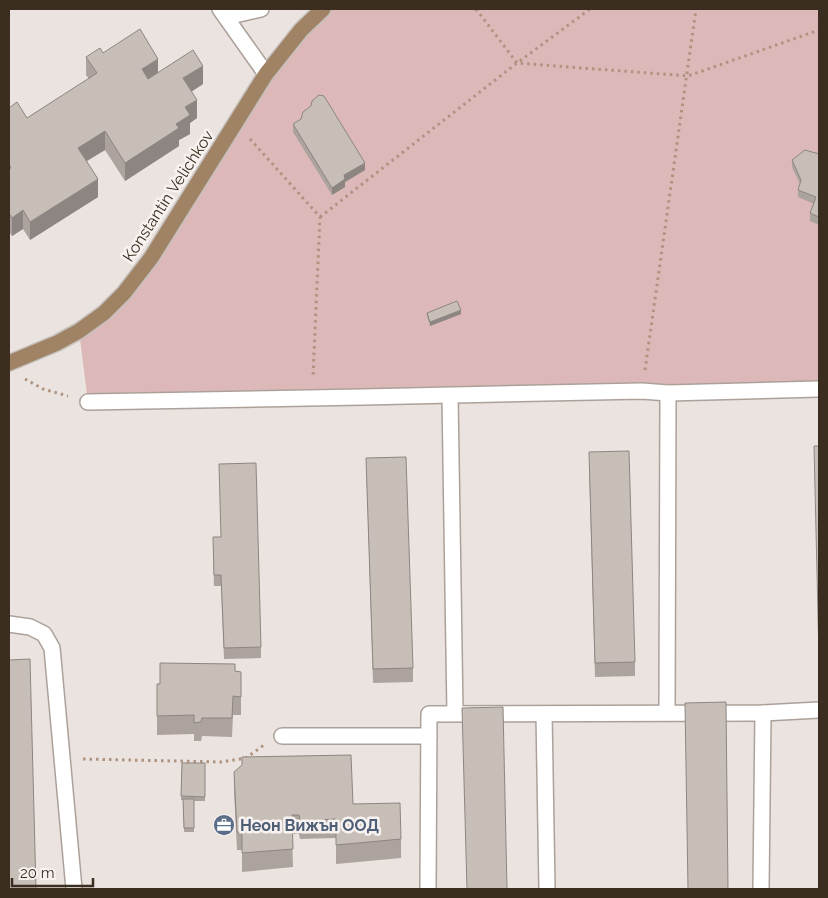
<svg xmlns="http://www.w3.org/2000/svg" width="828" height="898" viewBox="0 0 828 898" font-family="Raleway,sans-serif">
	<rect width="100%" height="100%" fill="#ebe3df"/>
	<polygon fill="#dcb9b8" points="323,9 819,9 819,389 88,402 79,331 104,313 236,123"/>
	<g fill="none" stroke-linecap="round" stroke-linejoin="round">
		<g stroke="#aca19a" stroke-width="18">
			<g id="minor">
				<polyline points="220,9 266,74"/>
				<polyline points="226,17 261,9"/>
				<polyline points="450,396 455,713"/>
				<path d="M88 402C273 398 457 396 642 391L668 393 819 389"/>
				<polyline points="9,624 30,627 44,634 52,648 74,889"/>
				<polyline points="667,712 668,393"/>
				<polyline points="544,714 547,889"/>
				<polyline points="282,736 429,736"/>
				<polyline points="428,889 429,714 763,713 819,710"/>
				<polyline points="761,889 763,713"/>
			</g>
		</g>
		<g stroke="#c4c0bc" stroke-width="18">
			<polyline id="major" points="9,363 57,343 79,331 104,313 124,293 151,258 266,74 301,30 323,9"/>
		</g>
		<g stroke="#ae9480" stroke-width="3" stroke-dasharray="2.5 4" stroke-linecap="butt">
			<polyline points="476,9 517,63 688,76 819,30"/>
			<polyline points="250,139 320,217 313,376"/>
			<polyline points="320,217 517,63 590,9"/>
			<polyline points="645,370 696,9"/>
			<polyline points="25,379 43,389 68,396"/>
			<polyline points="83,759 221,762 246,758 264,745"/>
		</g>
		<use href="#minor" stroke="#fff" stroke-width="15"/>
		<use href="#major" stroke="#a08264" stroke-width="15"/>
	</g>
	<g fill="#aca39e">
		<polygon points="103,53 158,72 203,84 191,92 197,118 190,123 190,134 179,140 179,146 125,181 105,150 87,161 98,197 30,240 23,229 12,236 9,232 9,108 27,118 89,79 86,75 86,57"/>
		<polygon points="293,124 365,170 345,182 345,187 332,195 293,132"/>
		<polygon points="819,154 819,225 810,221 810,213 814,204 798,197 798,190 800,184 792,167 792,160"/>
		<polygon points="427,313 461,314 430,326 427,317"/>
		<polygon points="366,458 413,668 413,682 373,683"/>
		<polygon points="589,466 635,662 635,676 595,677"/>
		<polygon points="213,548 261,647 261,658 224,659 221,586 214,586"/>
		<polygon points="235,671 241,672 241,715 233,715 232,737 202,736 201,741 194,741 194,734 157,735 157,684"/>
		<polygon points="182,763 205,763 205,801 194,801 194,832 184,832 183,800 181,800"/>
		<polygon points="234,772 353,804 401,839 401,858 336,864 336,838 300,839 299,834 292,834 293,867 242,872 242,850 237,850 234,791"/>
	</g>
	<g fill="#8c8581">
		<polygon points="158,59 158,77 142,88 142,69"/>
		<polygon points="203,66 203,84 183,97 183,78"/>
		<polygon points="197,100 197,118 190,123 190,134 179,140 179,146 125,181 125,163 176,124 185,107"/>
		<polygon points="105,131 105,150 78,166 78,148"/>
		<polygon points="365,163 365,170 345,182 345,187 332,195 332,188 344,175"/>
		<polygon points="98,179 98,197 30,240 30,222"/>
		<polygon points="23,210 23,229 12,236 12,218"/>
		<polygon points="461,310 461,314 430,326 430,322"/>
	</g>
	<g fill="#c8beb8" stroke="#8c8581">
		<polygon points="140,29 158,59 142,69 148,79 193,50 203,66 183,78 197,100 185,107 190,115 176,124 179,128 125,163 105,131 78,148 98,179 30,222 23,210 12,218 9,213 9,169 11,168 9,164 9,108 17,102 27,118 97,73 86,57 100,48 103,53"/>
		<polygon points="319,95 324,96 365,163 344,175 345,179 332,188 293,124 301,119 303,112 311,106 312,101"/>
		<polygon points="805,150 819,154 819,217 810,213 816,197 798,190 801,180 792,160"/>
		<polygon points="457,301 461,310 430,322 427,313"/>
		<polygon points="814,446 819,446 819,658"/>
		<polygon points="629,451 635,662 595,663 589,452"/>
		<polygon points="406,457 413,668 373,669 366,458"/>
		<polygon points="256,463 261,647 224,648 221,575 214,575 213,537 221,537 219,464"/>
		<polygon points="30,659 36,889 9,889 9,660"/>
		<polygon points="160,663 235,664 235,671 241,672 241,697 233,696 232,718 202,718 201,722 194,723 194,715 157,716 157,684 160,684"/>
		<polygon points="726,702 728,889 688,889 685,703"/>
		<polygon points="503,707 507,889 467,889 462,708"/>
		<polygon points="351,755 353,804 400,803 401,839 336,845 336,819 300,821 299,815 292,815 293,849 242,853 242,832 237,832 234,772 242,765 242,757"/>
		<polygon points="182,763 205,763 205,797 181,796"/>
		<polygon points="183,799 194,799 194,828 184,828"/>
	</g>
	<defs>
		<g id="office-disc" transform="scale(1.125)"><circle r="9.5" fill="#5c6f8a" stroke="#f7f2f0"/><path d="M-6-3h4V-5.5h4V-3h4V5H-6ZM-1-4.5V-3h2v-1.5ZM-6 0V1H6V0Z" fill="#fff"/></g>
	</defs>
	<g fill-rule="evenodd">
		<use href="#office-disc" x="224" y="825"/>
	</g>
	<g text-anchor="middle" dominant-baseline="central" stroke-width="5" stroke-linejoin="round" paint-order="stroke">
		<g font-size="16" fill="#3b2d20" stroke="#f7f2f0">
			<text transform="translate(168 196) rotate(-57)">Konstantin Velichkov</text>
		</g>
		<g font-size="16" font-weight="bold" fill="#4e5e75" stroke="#f7f2f0" text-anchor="start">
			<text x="240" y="825">Неон Вижън ООД</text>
		</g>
	</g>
	<rect width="828" height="898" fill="none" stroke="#3b2d20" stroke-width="20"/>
	<path d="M12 878v8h81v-8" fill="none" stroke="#3b2d20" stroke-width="2.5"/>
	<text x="20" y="878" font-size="15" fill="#3b2d20" stroke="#f7f2f0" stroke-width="4" paint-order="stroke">20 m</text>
</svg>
